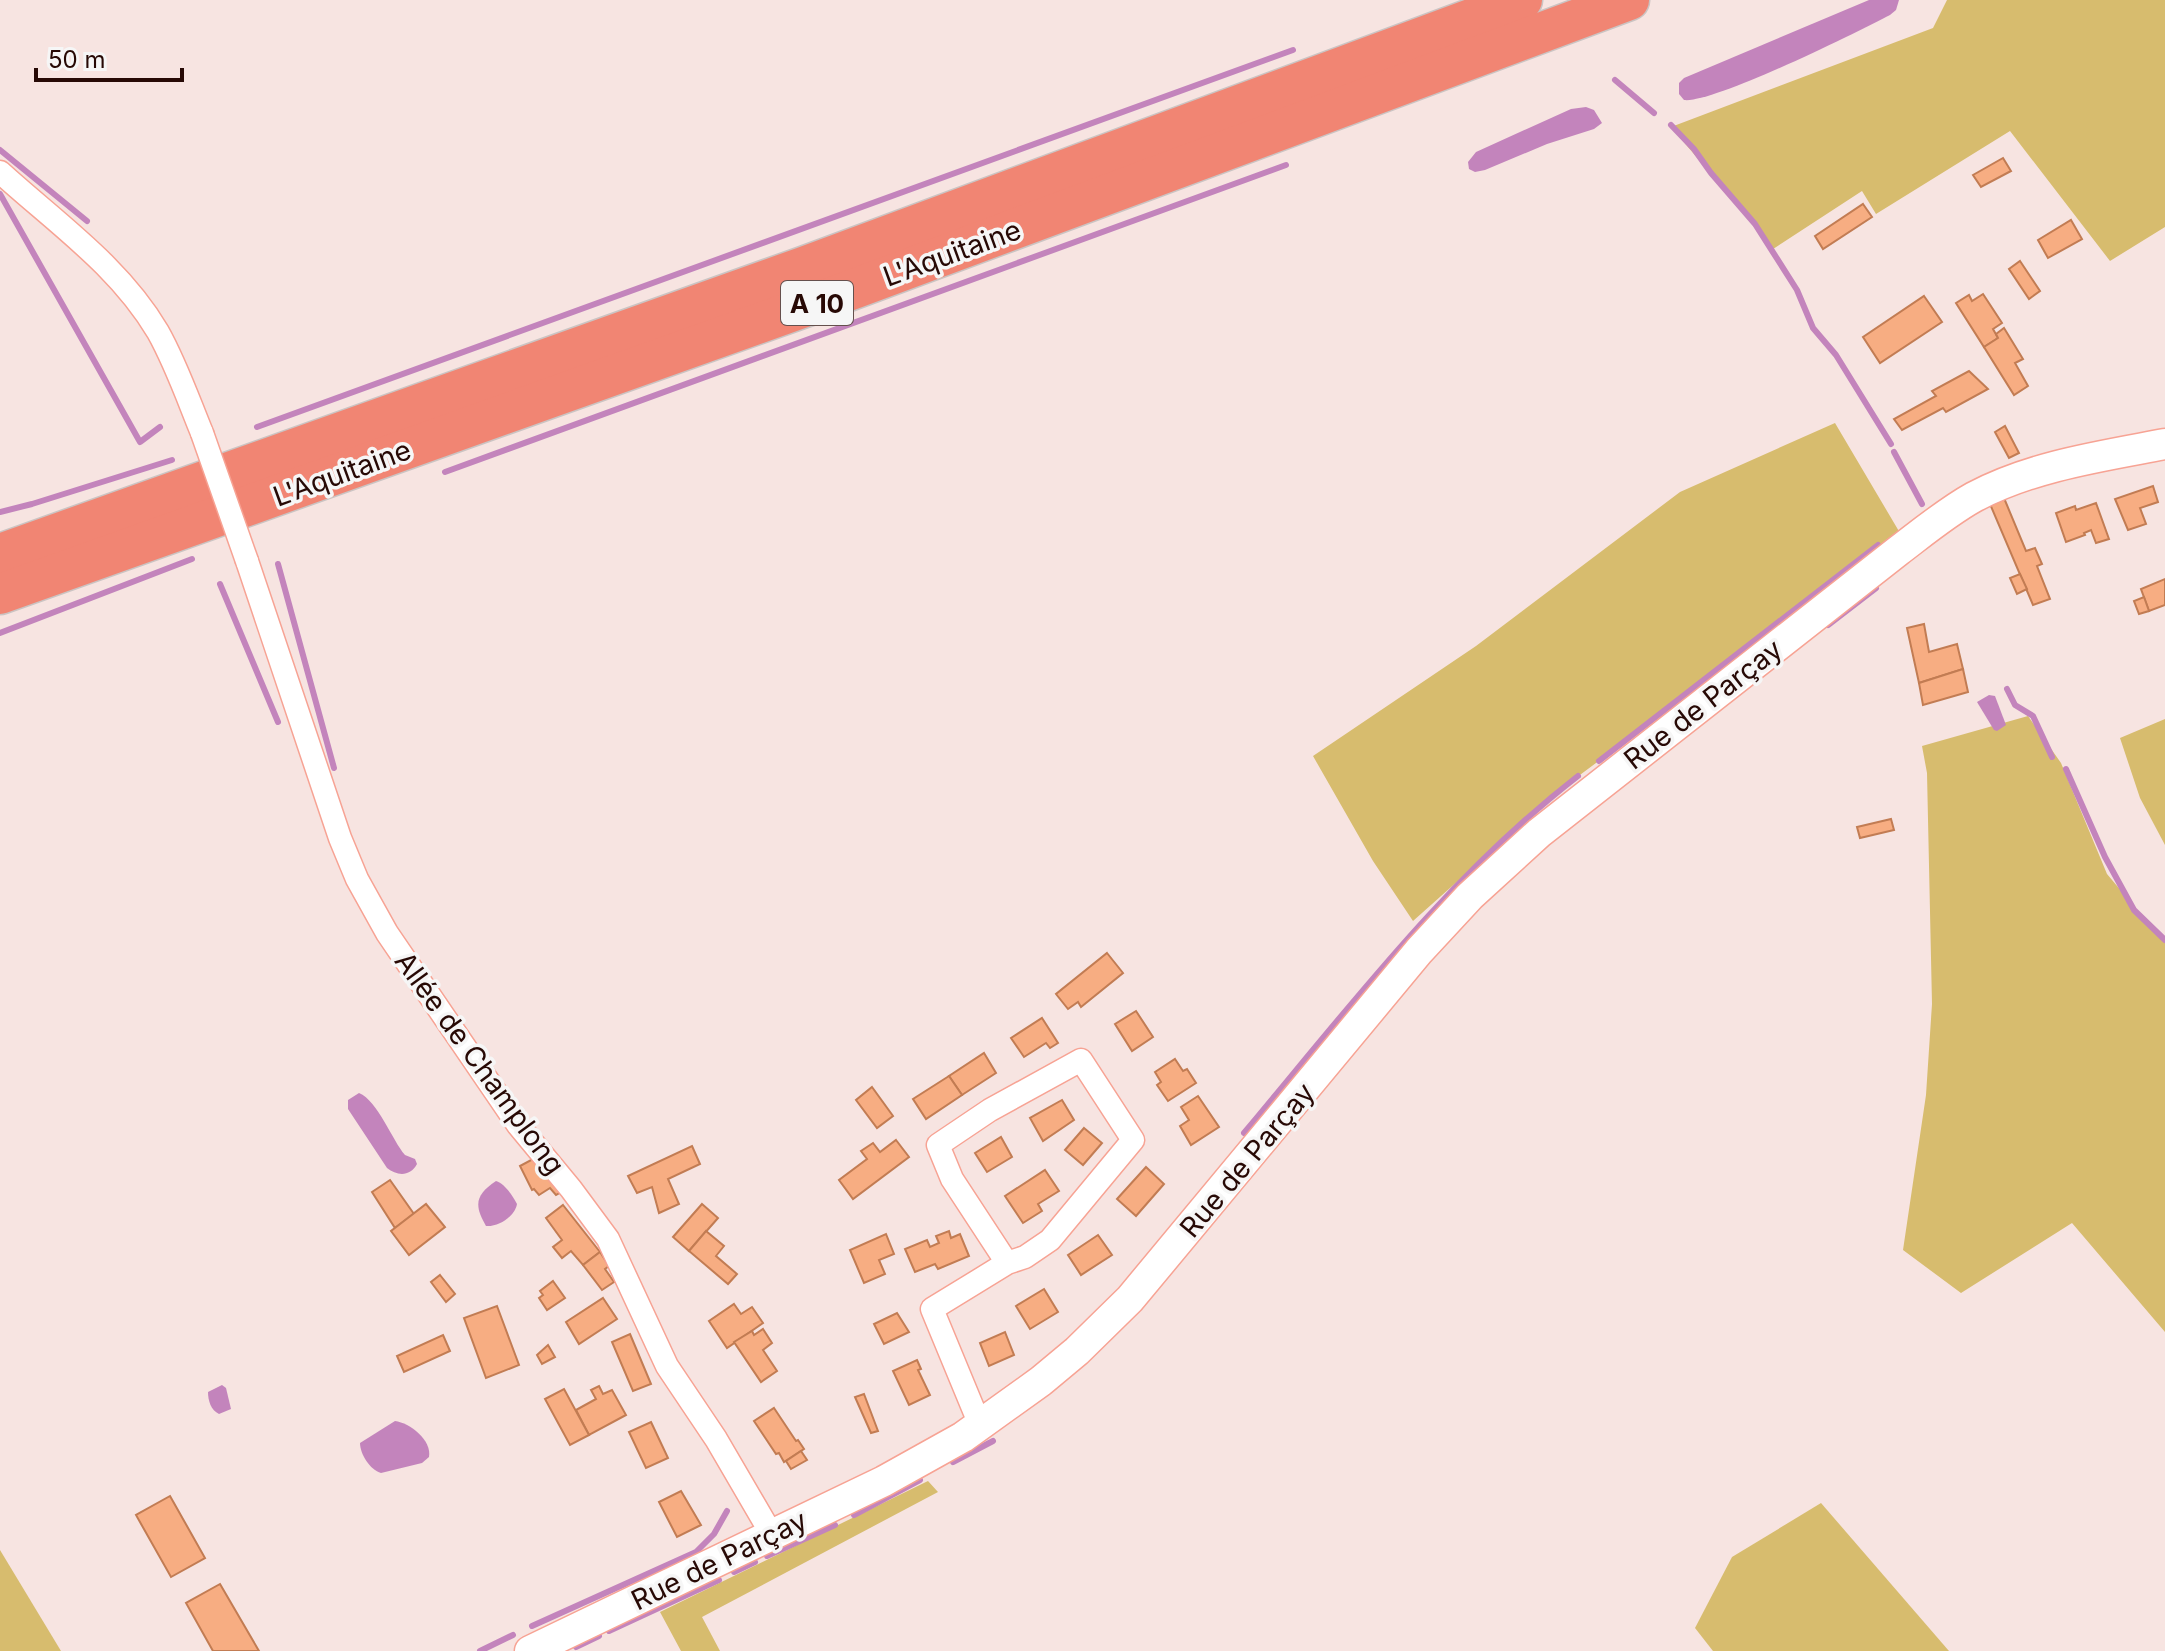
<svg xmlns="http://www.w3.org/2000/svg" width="2165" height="1651" viewBox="0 0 2165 1651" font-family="Inter,sans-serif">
	<rect width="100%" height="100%" fill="#f7e4e1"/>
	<g fill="#d7bc6e">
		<polygon points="1947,0 2165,0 2165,227 2110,261 2010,131 1876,214 1862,191 1770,251 1749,219 1671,127 1933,28"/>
		<polygon points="1835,423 1900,533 1806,607 1561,789 1413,921 1373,861 1313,756 1476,646 1680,492"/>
		<polygon points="2028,716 2061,763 2107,874 2165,943 2165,1332 2072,1223 1961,1293 1903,1250 1926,1095 1932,1004 1927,773 1922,746"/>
		<polygon points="2165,719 2165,845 2140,798 2120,738"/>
		<polygon points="928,1481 938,1492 702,1617 720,1651 681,1651 660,1612"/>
		<polygon points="1821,1503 1949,1651 1713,1651 1695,1628 1732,1557"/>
		<polygon points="0,1550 61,1651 0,1651"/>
	</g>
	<g fill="#c384bc">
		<path d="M1869 0H1899L1896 10 1890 15C1858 32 1712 104 1684 100L1679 94V83L1684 78Z"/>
		<polygon points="1586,107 1594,110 1602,123 1594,129 1547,144 1485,170 1475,172 1469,169 1468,162 1476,152 1571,109"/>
		<polygon points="1989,695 1995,696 2006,725 1997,731 1994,730 1977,702"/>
		<path d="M359 1093C378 1101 392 1140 405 1155L415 1159 417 1164C410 1177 397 1176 387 1168L348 1109V1100Z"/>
		<path d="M496 1181C505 1184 512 1195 517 1204 515 1216 499 1227 486 1226 474 1205 475 1195 496 1181Z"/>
		<path d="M222 1385 226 1388 231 1409 219 1414C211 1410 208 1401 208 1392Z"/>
		<path d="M395 1421C410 1423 432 1440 429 1457L422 1463 381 1473C370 1470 360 1454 360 1443Z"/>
	</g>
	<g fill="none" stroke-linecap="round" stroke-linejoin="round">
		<g stroke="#c384bc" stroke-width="6">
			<polyline points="1615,80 1654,113"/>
			<polyline points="1671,125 1694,149 1711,173 1755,224 1797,290 1813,328 1836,355 1891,444"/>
			<polyline points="0,150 87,221"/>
			<polyline points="0,194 140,442 160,427"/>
			<polyline points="257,427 1293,50"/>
			<polyline points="1894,452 1922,504"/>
			<polyline points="445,472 1286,165"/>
			<polyline points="0,512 32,504 172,460"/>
			<polyline points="278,564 334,768"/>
			<polyline points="220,584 278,722"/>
			<polyline points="1828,625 1876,588"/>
			<polyline points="0,633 192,559"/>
			<polyline points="2007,689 2015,705 2033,716 2052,757"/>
			<polyline points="1599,761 1878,545"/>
			<polyline points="2066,769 2105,857 2134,910 2165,940"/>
			<path d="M1244 1133C1349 1008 1448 877 1578 776"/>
			<polyline points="953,1462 993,1441"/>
			<polyline points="854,1515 920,1480"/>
			<polyline points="767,1556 835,1525"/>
			<polyline points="734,1572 755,1562"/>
			<polyline points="532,1626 696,1552 714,1534 727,1511"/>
			<polyline points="609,1631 719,1580"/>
			<polyline points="576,1647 599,1636"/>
			<polyline points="480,1651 513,1635"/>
		</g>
	</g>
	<g fill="#f7ad82" stroke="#c27c53" stroke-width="2">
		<polygon points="2003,158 2011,171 1981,187 1973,175"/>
		<polygon points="1863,204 1872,217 1823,249 1815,236"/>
		<polygon points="2071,220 2082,239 2048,258 2038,240"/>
		<polygon points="2020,261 2040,291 2029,299 2009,269"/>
		<polygon points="1983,294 2002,323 1993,329 1998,338 1984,347 1956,303 1969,295 1972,301"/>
		<polygon points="1924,296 1942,322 1880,363 1863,337"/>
		<polygon points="2004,328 2023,359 2015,363 2028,386 2014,395 1984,347 1998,338 1996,334"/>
		<polygon points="1969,371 1988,389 1946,412 1943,408 1902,430 1894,419 1936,396 1932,391"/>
		<polygon points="2005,426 2019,453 2009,458 1995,432"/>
		<polygon points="2153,486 2158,502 2140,508 2146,524 2128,530 2115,499"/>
		<polygon points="2004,498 2026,551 2035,548 2042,564 2037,566 2050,599 2033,605 1990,504"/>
		<polygon points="2096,503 2109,539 2096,543 2091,530 2084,533 2085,535 2066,542 2056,513 2075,506 2076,510"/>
		<polygon points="2020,574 2027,589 2017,594 2010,578"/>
		<polygon points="2165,579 2165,605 2149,611 2141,589"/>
		<polygon points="2144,597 2149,611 2139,614 2134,601"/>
		<polygon points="1924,624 1929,652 1957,644 1963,669 1919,683 1907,628"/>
		<polygon points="1963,669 1968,692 1923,705 1919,683"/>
		<polygon points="1891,819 1894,830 1860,838 1857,827"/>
		<polygon points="1107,953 1123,973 1081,1007 1078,1002 1068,1009 1056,994"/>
		<polygon points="1136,1011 1153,1037 1132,1051 1115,1024"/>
		<polygon points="1042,1018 1058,1043 1050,1048 1046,1043 1024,1057 1011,1038"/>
		<polygon points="984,1053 996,1073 962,1095 949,1076"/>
		<polygon points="1175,1059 1183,1071 1187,1069 1196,1083 1168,1101 1157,1085 1161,1082 1155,1072"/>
		<polygon points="949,1076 962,1095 926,1119 913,1099"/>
		<polygon points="872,1087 893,1116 877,1128 856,1100"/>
		<polygon points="1198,1096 1219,1127 1191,1145 1180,1126 1189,1120 1181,1107"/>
		<polygon points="1062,1100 1074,1120 1043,1141 1030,1118"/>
		<polygon points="1084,1128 1102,1143 1083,1165 1065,1150"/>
		<polygon points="1001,1137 1012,1157 987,1172 975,1153"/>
		<polygon points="896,1140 909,1157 853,1199 839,1180 867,1159 861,1151 873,1143 880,1152"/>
		<polygon points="692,1146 700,1164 668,1179 679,1204 659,1213 652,1187 637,1193 628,1176"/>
		<polygon points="533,1159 563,1191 556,1195 550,1188 539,1195 534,1189 532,1190 520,1166"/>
		<polygon points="1146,1167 1164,1184 1136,1216 1117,1199"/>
		<polygon points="1045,1170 1059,1191 1038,1204 1042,1211 1023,1223 1005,1196"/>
		<polygon points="390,1180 414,1214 395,1228 372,1192"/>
		<polygon points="426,1204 445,1227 409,1255 391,1231"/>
		<polygon points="702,1204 718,1218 689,1251 673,1237"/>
		<polygon points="563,1205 600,1252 583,1265 571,1251 562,1258 553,1247 562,1240 546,1218"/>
		<polygon points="706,1231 724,1246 716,1256 737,1274 728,1284 689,1251"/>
		<polygon points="949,1231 951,1238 960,1234 969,1256 938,1269 935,1264 915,1272 905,1249 927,1240 930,1247 939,1243 936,1236"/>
		<polygon points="886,1234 894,1254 879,1260 885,1274 864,1283 850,1250"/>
		<polygon points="1098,1235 1112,1255 1081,1275 1068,1255"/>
		<polygon points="600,1252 609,1266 605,1269 614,1282 602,1290 583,1265"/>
		<polygon points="440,1275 455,1294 446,1302 431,1282"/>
		<polygon points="553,1281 565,1298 547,1310 539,1298 543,1295 540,1291"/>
		<polygon points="1044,1289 1058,1312 1030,1329 1016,1306"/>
		<polygon points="603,1298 617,1319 579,1344 566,1322"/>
		<polygon points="734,1304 741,1314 752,1307 763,1323 727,1348 709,1321"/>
		<polygon points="497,1306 519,1365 486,1378 464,1318"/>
		<polygon points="897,1313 909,1332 884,1344 874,1324"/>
		<polygon points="763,1329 772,1343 763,1350 777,1371 761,1382 734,1342 752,1331 754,1335"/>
		<polygon points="1005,1332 1014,1355 989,1366 980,1343"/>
		<polygon points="630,1334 651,1384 633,1391 612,1342"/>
		<polygon points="443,1335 450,1351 404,1372 397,1356"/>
		<polygon points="548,1345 555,1357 542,1364 537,1355"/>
		<polygon points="917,1360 921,1369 918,1370 930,1395 909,1405 893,1371"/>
		<polygon points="599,1386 603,1394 612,1390 626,1415 589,1435 576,1410 596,1399 591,1390"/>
		<polygon points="564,1389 589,1435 570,1445 545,1399"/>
		<polygon points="864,1394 878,1431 871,1433 855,1397"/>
		<polygon points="774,1408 796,1441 798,1440 804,1449 784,1462 779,1453 776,1454 754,1421"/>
		<polygon points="651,1422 668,1458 646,1468 629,1432"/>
		<polygon points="801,1451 807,1460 791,1469 786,1461"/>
		<polygon points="681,1491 701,1525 677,1537 659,1502"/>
		<polygon points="170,1496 205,1558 171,1577 136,1515"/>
		<polygon points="220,1584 259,1651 213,1651 186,1603"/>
	</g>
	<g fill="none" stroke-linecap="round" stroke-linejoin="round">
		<g stroke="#f7a394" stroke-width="25">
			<g id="street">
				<path d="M0 172C56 223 119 266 158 332 176 364 188 399 202 433"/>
				<polyline points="247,561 340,838 357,879 387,933 518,1125 571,1189 608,1239 667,1366 716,1439 772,1535"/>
				<polyline points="980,1425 932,1309 1007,1263 1025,1257 1050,1240 1133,1140 1081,1060 990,1110 938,1145 952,1179 1007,1263"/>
			</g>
		</g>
		<g stroke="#f7a394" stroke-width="33">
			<path id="secondary" d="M530 1651 884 1481 963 1437 1041 1381 1077 1351 1130 1299 1419 951 1470 896 1539 833 1898 551C1923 532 1947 512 1974 497 2032 466 2102 456 2165 444"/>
		</g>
		<g stroke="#cbc4c3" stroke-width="43">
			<g id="highway">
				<polyline points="0,554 803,267 1522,0"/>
				<polyline points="0,594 816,303 1629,0"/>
			</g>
		</g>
		<use href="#street" stroke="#fff" stroke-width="22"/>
		<use href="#secondary" stroke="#fff" stroke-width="30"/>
		<use href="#highway" stroke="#f18573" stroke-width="40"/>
		<g stroke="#f7a394" stroke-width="25" stroke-linecap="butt">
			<polyline id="street-bridge" points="202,433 247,561"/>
		</g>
		<use href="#street-bridge" stroke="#fff" stroke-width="22"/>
	</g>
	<g text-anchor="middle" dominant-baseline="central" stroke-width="7" stroke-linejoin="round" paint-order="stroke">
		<rect fill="#f6f6f6" stroke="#65504d" stroke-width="2" x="781" y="281" width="72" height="44" rx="6"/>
		<g font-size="26" font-weight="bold" fill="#270905">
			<text x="817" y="303">A 10</text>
		</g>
		<g font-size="28" fill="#270905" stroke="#f6f6f6">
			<text transform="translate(952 253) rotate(-20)">L'Aquitaine</text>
			<text transform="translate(342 473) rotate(-20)">L'Aquitaine</text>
			<text transform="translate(1703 704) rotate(-38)">Rue de Parçay</text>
			<text transform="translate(480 1063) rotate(54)">Allée de Champlong</text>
			<text transform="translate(1247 1160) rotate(-50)">Rue de Parçay</text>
			<text transform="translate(719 1560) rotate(-26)">Rue de Parçay</text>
		</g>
	</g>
	<path d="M36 68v12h146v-12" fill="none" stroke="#270905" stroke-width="4"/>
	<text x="48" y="68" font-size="24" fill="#270905" stroke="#f6f6f6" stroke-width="6" paint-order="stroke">50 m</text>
</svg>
